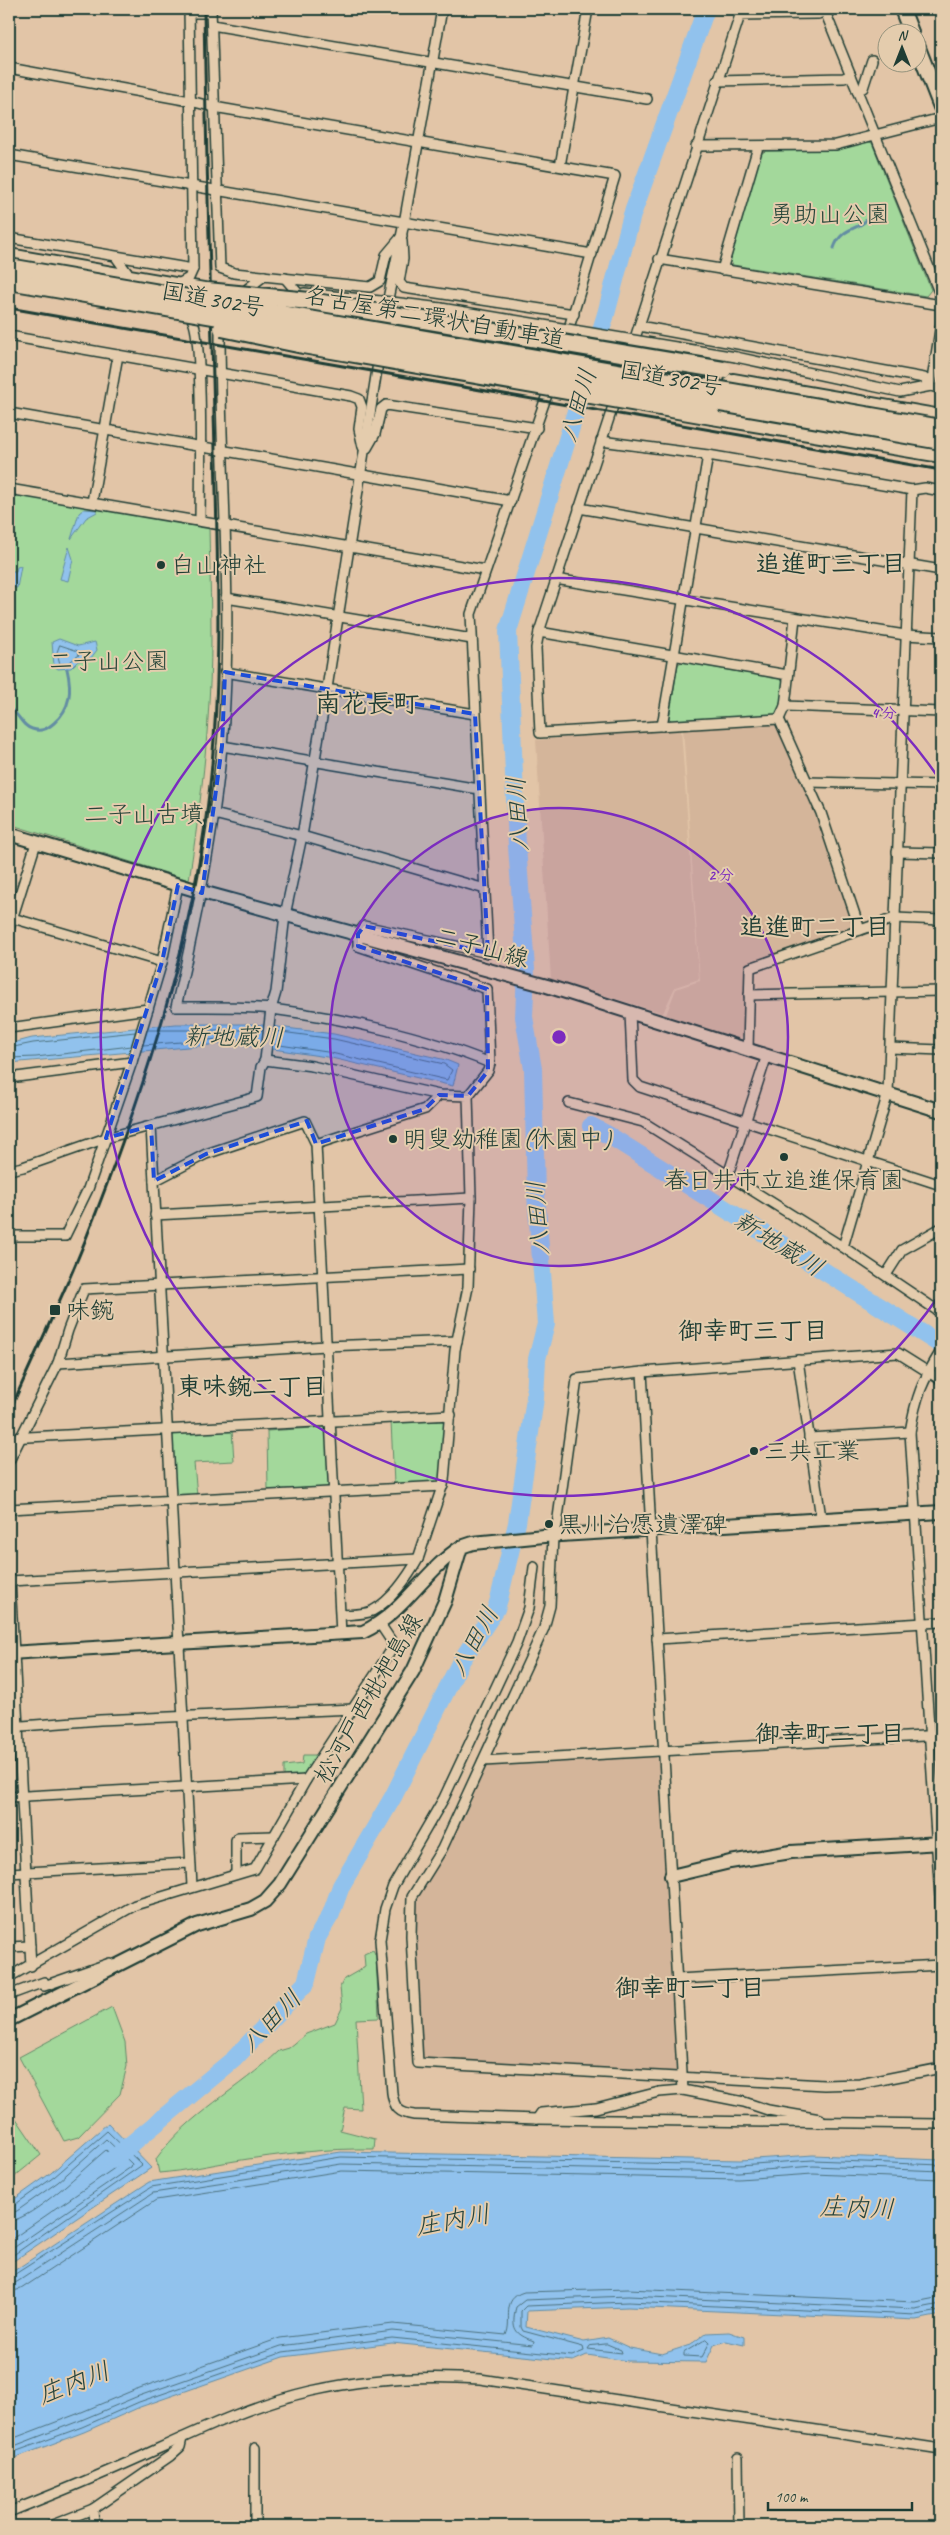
<svg xmlns="http://www.w3.org/2000/svg" width="950" height="2535" viewBox="0 0 950 2535" font-family="Caveat,'Klee One',sans-serif">
	<rect width="100%" height="100%" fill="#e2c5a7"/>
	<filter id="ink" filterUnits="userSpaceOnUse"><feTurbulence type="fractalNoise" baseFrequency=".02" numOctaves="2"/><feDisplacementMap in="SourceGraphic" scale="10" xChannelSelector="R" yChannelSelector="G"/><feConvolveMatrix kernelMatrix="1 2 1 2 8 2 1 2 1" color-interpolation-filters="sRGB"/></filter>
	<g filter="url(#ink)">
		<g fill="#d4b59a">
			<polygon points="771,723 776,725 816,815 853,925 851,928 745,966 745,1035 739,1039 666,1015 676,989 700,981 683,728"/>
			<polygon points="681,729 699,979 675,987 663,1013 551,979 536,740"/>
			<polygon points="654,1756 658,1759 676,2071 673,2074 426,2060 422,2056 414,1943 416,1897 446,1851 484,1769 488,1765"/>
		</g>
		<g fill="#a3d89b" stroke="#618a68">
			<polygon points="867,141 872,143 931,290 926,296 733,265 730,261 761,154 765,151 836,150"/>
			<path d="M9 494 209 528C210 586 213 644 209 702 206 762 198 821 189 880L9 824Z"/>
			<polygon points="682,662 780,679 783,682 780,710 777,714 672,721 669,718 678,664"/>
			<polygon points="442,1421 446,1424 441,1479 437,1482 394,1484 391,1422"/>
			<polygon points="327,1427 330,1487 268,1490 267,1431"/>
			<polygon points="232,1430 234,1461 194,1463 197,1496 178,1496 174,1493 171,1436 175,1434"/>
			<polygon points="303,1755 318,1755 305,1779 284,1779 284,1766 302,1764"/>
			<path d="M373 1950 376 1956 379 2018 356 2019 361 2109 345 2108 340 2130 375 2139 374 2149C327 2148 281 2154 235 2161 210 2165 185 2171 159 2173L156 2159C188 2114 239 2089 279 2051L289 2048 306 2034 335 2023 342 2008 340 1987 344 1979 365 1967 364 1954Z"/>
			<polygon points="112,2007 125,2042 127,2066 120,2094 78,2137 64,2141 19,2057"/>
			<polygon points="9,2108 41,2155 9,2181"/>
		</g>
		<g fill="#91c2ed" stroke="#638da3">
			<polygon points="84,509 97,510 97,512 86,518 71,539 79,513"/>
			<polygon points="69,547 73,559 68,581 60,579"/>
			<polygon points="21,566 17,588 9,587 9,571 16,571 17,567"/>
			<polygon points="59,639 78,646 95,642 97,650 91,658 78,661 71,668 58,669 54,666 52,642"/>
			<polygon points="176,1024 254,1024 334,1034 446,1060 458,1065 453,1086 327,1057 232,1043 9,1063 9,1044 32,1038"/>
			<polygon points="108,2123 151,2168 9,2264 9,2203 51,2173"/>
			<polygon points="341,2152 740,2160 813,2155 941,2160 941,2315 916,2320 628,2307 527,2311 526,2327 584,2342 608,2338 630,2348 662,2354 690,2345 706,2333 729,2332 744,2337 744,2345 726,2341 714,2345 706,2362 628,2361 587,2355 573,2361 392,2343 283,2357 140,2407 84,2432 9,2460 9,2274 149,2182"/>
		</g>
		<g fill="none" stroke-linecap="round" stroke-linejoin="round">
			<g stroke="#4d727e" stroke-width="1">
				<polygon points="60,645 78,651 79,655 67,664 60,664 57,653"/>
				<polyline points="147,1030 263,1030"/>
				<polyline points="273,1044 327,1052 447,1080 452,1070 444,1064 334,1039 274,1031"/>
				<polyline points="143,1045 232,1038 261,1043"/>
				<polyline points="9,1048 33,1043 135,1032"/>
				<polyline points="9,1058 36,1057 131,1046"/>
				<polyline points="9,2207 13,2206 54,2177 107,2131 142,2165 9,2258"/>
				<polyline points="9,2213 17,2211 58,2182 106,2139 132,2164 131,2167 9,2251"/>
				<path d="M9 2221C33 2220 86 2166 106 2150L120 2162 119 2165 9 2241"/>
				<polyline points="9,2278 151,2187 341,2157 739,2165 813,2160 941,2165"/>
				<polyline points="9,2284 17,2282 153,2193 341,2164 739,2172 813,2166 941,2171"/>
				<polyline points="9,2292 21,2289 156,2200 342,2171 739,2179 813,2174 941,2179"/>
				<polygon points="707,2339 710,2342 702,2357 684,2356 684,2353"/>
				<polygon points="607,2344 621,2350 622,2353 588,2349 590,2346"/>
				<path d="M9 2440 77 2414 134 2390 280 2338 393 2324 506 2335C513 2320 500 2299 524 2292L628 2289 915 2302 941 2297"/>
				<path d="M9 2448 79 2421 136 2397 281 2346 393 2331 533 2345 534 2341C514 2334 511 2328 516 2307L525 2300 628 2296 915 2309 941 2304"/>
				<polyline points="9,2454 82,2427 139,2402 283,2352 392,2338 572,2356 584,2351 583,2347 523,2331 521,2327 521,2311 526,2306 628,2302 916,2315 941,2311"/>
			</g>
			<g stroke="#638da3" stroke-width="3">
				<path d="M834 248C842 224 863 232 872 212"/>
				<path d="M9 708C19 713 21 726 32 729 41 732 47 729 54 723 71 708 72 690 67 669"/>
			</g>
			<g stroke="#91c2ed" stroke-width="18">
				<polyline points="591,1126 610,1136 941,1345"/>
				<polyline points="112,2160 234,2059 306,1983 317,1938 331,1914 341,1886 393,1797 461,1661 496,1609 499,1599 517,1523 535,1398 537,1359 546,1324 536,1195 533,1069 524,1017 526,969 517,846 508,631 606,314 632,215 706,9"/>
			</g>
			<g stroke="#1f3d34" stroke-width="12">
				<g id="street">
					<polyline points="211,9 220,268 234,273 370,287 380,281 386,255 402,236"/>
					<polyline points="824,9 941,297"/>
					<polyline points="189,13 211,13"/>
					<polyline points="740,15 818,14 825,11"/>
					<polyline points="212,25 647,99"/>
					<polyline points="9,68 190,101 214,107 615,176 558,364"/>
					<polyline points="717,81 844,78 851,75"/>
					<polyline points="857,91 863,88 872,60"/>
					<polyline points="696,146 836,145 941,118"/>
					<polyline points="9,155 592,254"/>
					<polyline points="560,166 588,9"/>
					<polyline points="9,238 193,269"/>
					<polyline points="402,241 403,259 399,282 404,288 574,314"/>
					<polyline points="116,257 131,278"/>
					<polyline points="659,259 941,305"/>
					<polyline points="722,270 758,147"/>
					<polyline points="285,278 297,292"/>
					<polyline points="177,285 189,278 193,269 189,9"/>
					<polyline points="247,289 264,276"/>
					<polyline points="304,293 381,301"/>
					<polyline points="392,302 441,308"/>
					<polyline points="386,308 404,223 442,9"/>
					<path d="M192 319C204 338 200 489 200 521"/>
					<path d="M223 326 220 330C220 468 234 608 222 746 214 835 196 920 176 1007 208 1007 240 1006 272 1009 342 1018 424 1036 490 1063"/>
					<polyline points="639,326 924,378 931,386"/>
					<polyline points="9,336 351,396 359,399 362,407 359,429 363,447"/>
					<polyline points="736,357 900,392 931,386 941,389"/>
					<polyline points="623,375 742,9"/>
					<polyline points="931,386 941,324"/>
					<polyline points="616,397 539,632 536,648 540,733 779,719 821,813 860,930"/>
					<polyline points="9,413 511,501"/>
					<polyline points="601,441 708,455 912,490 925,488 941,491"/>
					<polyline points="367,448 375,434 381,409 386,405 537,428"/>
					<polyline points="9,489 485,570"/>
					<polyline points="92,502 118,355"/>
					<polyline points="579,508 941,570"/>
					<polyline points="555,579 905,635 941,637"/>
					<polyline points="226,598 472,639"/>
					<polyline points="539,632 788,675"/>
					<polyline points="225,672 475,714"/>
					<polyline points="785,706 941,712"/>
					<polyline points="779,719 785,706 795,618"/>
					<polyline points="662,726 708,455"/>
					<polyline points="222,746 479,789"/>
					<polyline points="807,782 941,785"/>
					<polyline points="214,814 302,836 485,889"/>
					<polyline points="897,852 941,853"/>
					<polyline points="9,917 162,962"/>
					<polyline points="9,929 36,843"/>
					<polyline points="749,995 941,991"/>
					<polyline points="630,1013 633,1080 640,1087 941,1185"/>
					<polyline points="9,1028 148,1009 162,962 178,885"/>
					<polyline points="890,1048 941,1050"/>
					<polyline points="748,1049 750,968 895,918 941,920"/>
					<path d="M265 1060 312 1066 439 1095 468 1096 471 1198 468 1287 455 1350 444 1481 418 1559C408 1577 391 1601 372 1611 363 1615 351 1614 341 1615"/>
					<polyline points="132,1062 148,1009"/>
					<polyline points="9,1078 132,1062 88,1189 65,1236 9,1236"/>
					<polyline points="468,1096 488,1071 490,1063 487,989 358,946 358,934 364,926 488,953 471,614 550,386"/>
					<polyline points="569,1103 643,1122 843,1247 941,1313"/>
					<polyline points="151,1126 192,1886"/>
					<polyline points="316,1144 341,1634"/>
					<polyline points="9,1170 23,1167 106,1138 257,1097 261,1067 265,1060 271,1009 276,992 285,915 302,836 327,688 378,363"/>
					<polyline points="728,1175 767,1055"/>
					<polyline points="154,1181 206,1154 305,1121 316,1144 425,1109 439,1095"/>
					<polyline points="155,1215 471,1198"/>
					<polyline points="843,1247 888,1093 912,490"/>
					<polyline points="886,1275 902,1250 941,1228"/>
					<path d="M941 1351C922 1382 916 1396 910 1432L941 1913"/>
					<polyline points="798,1360 821,1518"/>
					<polyline points="58,1363 326,1346 457,1341"/>
					<polyline points="642,1372 683,2090 744,2102 768,2110 820,2119"/>
					<polyline points="941,1380 898,1353 642,1372 577,1379 557,1525 553,1536 550,1606 544,1628 442,1849 412,1897 411,1936 418,2063 824,2085 860,2084 941,2068"/>
					<polyline points="9,1438 451,1415"/>
					<polyline points="809,1438 910,1432"/>
					<polyline points="9,1461 58,1363 68,1330 84,1289 469,1269"/>
					<polyline points="9,1509 443,1486"/>
					<path d="M534 1567 529 1608 517 1642 444 1798 393 1886 385 1909 380 1940 392 2093C394 2108 399 2113 414 2115L537 2119 941 2124"/>
					<polyline points="10,1580 31,1966"/>
					<polyline points="9,1581 418,1559"/>
					<polyline points="657,1639 941,1622"/>
					<polyline points="9,1727 100,1720 354,1709"/>
					<polyline points="483,1761 941,1735"/>
					<polyline points="9,1797 306,1780"/>
					<polyline points="9,1873 190,1863"/>
					<polyline points="236,1874 236,1840 238,1837 274,1836"/>
					<polyline points="9,1947 30,1946"/>
					<polyline points="9,1977 135,1905 255,1869 306,1780 392,1649 392,1642 380,1624"/>
					<polyline points="677,1979 941,1965"/>
					<polyline points="9,1995 44,1982 44,1986 110,1963"/>
					<polyline points="537,2119 541,2113 596,2108 659,2092 683,2090"/>
					<polyline points="255,2448 255,2526"/>
					<polyline points="738,2458 739,2526"/>
					<path d="M9 2512C52 2495 96 2477 138 2458 195 2432 250 2405 311 2391 368 2378 423 2375 480 2379L941 2449"/>
					<polyline points="50,2526 93,2509"/>
					<polyline points="94,2526 93,2509 170,2456 180,2447 182,2438"/>
				</g>
			</g>
			<g stroke="#1f3d34" stroke-width="16">
				<g id="secondary">
					<polyline points="9,834 202,892 547,986 941,1111"/>
					<path d="M9 1653 363 1632C404 1613 424 1571 461 1547"/>
					<polyline points="671,1876 730,1862 791,1852 941,1843"/>
					<polyline points="9,2020 197,1925 251,1909 265,1901 280,1884 413,1671 445,1601 461,1547 473,1543 544,1536 941,1512"/>
				</g>
			</g>
			<g stroke="#1f3d34" stroke-width="18">
				<g id="primary">
					<polyline points="902,9 911,32"/>
					<polyline points="918,48 941,107"/>
				</g>
			</g>
			<g stroke="#1f3d34" stroke-width="20">
				<g id="highway">
					<polyline points="9,257 221,294"/>
					<polyline points="284,305 436,331"/>
					<polyline points="733,382 941,418"/>
					<polyline points="712,416 941,454"/>
				</g>
			</g>
			<use href="#street" stroke="#e4ccad" stroke-width="9"/>
			<use href="#secondary" stroke="#e4ccad" stroke-width="12"/>
			<use href="#primary" stroke="#e4ccad" stroke-width="14"/>
			<use href="#highway" stroke="#e4ccad" stroke-width="16"/>
			<g stroke="#1f3d34" stroke-width="3">
				<polyline points="9,308 941,470"/>
				<path d="M9 1413C34 1355 62 1299 85 1241 138 1107 185 968 205 825 223 700 218 575 215 450 211 303 206 156 204 9"/>
			</g>
			<g stroke="#1f3d34" stroke-width="12" stroke-linecap="butt">
				<g id="street-bridge">
					<polyline points="381,301 392,302"/>
					<polyline points="441,308 736,357"/>
				</g>
			</g>
			<g stroke="#1f3d34" stroke-width="20" stroke-linecap="butt">
				<g id="highway-bridge">
					<polyline points="9,267 941,428"/>
					<polyline points="9,281 941,441"/>
					<polyline points="207,291 310,301 723,370"/>
					<polyline points="222,328 303,345 712,416"/>
				</g>
			</g>
			<use href="#street-bridge" stroke="#e4ccad" stroke-width="9"/>
			<use href="#highway-bridge" stroke="#e4ccad" stroke-width="16"/>
		</g>
	</g>
	<path fill="#1d4ed8" fill-opacity="0.2" stroke="#1d4ed8" stroke-width="4" stroke-dasharray="10 6" stroke-linejoin="round" d="M225 672 475 714 488 953 364 926 358 934V946L487 989 488 1071 468 1096 439 1095 425 1109 316 1144 307 1121 206 1154 154 1181 151 1126 106 1138 162 962 178 885 202 893 222 746Z"/>
	<circle cx="559" cy="1037" r="229" fill="#7b2cbf" fill-opacity=".12"/>
	<g fill="none" stroke="#7b2cbf" stroke-width="2.5">
		<circle cx="559" cy="1037" r="229"/>
		<path d="M940 1294A459 459 0 1 1 940 780"/>
	</g>
	<g fill="#1f3d34" stroke="#e4ccad" stroke-width="2">
		<circle cx="161" cy="565" r="5"/>
		<circle cx="393" cy="1139" r="5"/>
		<circle cx="784" cy="1157" r="5"/>
		<rect x="49" y="1304" width="12" height="12" rx="2.5"/>
		<circle cx="754" cy="1451" r="5"/>
		<circle cx="549" cy="1524" r="5"/>
	</g>
	<g text-anchor="middle" dominant-baseline="central" stroke-width="4" stroke-linejoin="round" paint-order="stroke">
		<g font-size="24" fill="#264539" stroke="#e4ccad">
			<text x="830" y="214">勇助山公園</text>
			<text x="109" y="661">二子山公園</text>
			<text x="144" y="814">二子山古墳</text>
		</g>
		<g font-size="24" fill="#1f3d34" stroke="#e4ccad">
			<text transform="translate(213 299) rotate(10)">国道302号</text>
			<text transform="translate(435 317) rotate(10)">名古屋第二環状自動車道</text>
			<text transform="translate(671 378) rotate(10)">国道302号</text>
			<text transform="translate(482 947) rotate(15)">二子山線</text>
			<text transform="translate(368 1698) rotate(-60)">松河戸西枇杷島線</text>
		</g>
		<g font-size="24" fill="#1f3d34" stroke="#e4ccad" text-anchor="start">
			<text x="171" y="565">白山神社</text>
			<text x="403" y="1139">明叟幼稚園(休園中)</text>
			<text x="784" y="1180" text-anchor="middle">春日井市立追進保育園</text>
			<text x="66" y="1310">味鋺</text>
			<text x="764" y="1451">三共工業</text>
			<text x="559" y="1524">黒川治愿遺澤碑</text>
		</g>
		<g font-size="25" font-style="italic" fill="#25443d" stroke="#e4ccad">
			<text transform="translate(578 405) rotate(-73)">八田川</text>
			<text transform="translate(518 814) rotate(-93)">八田川</text>
			<text transform="translate(234 1037) rotate(1)">新地蔵川</text>
			<text transform="translate(538 1218) rotate(-94)">八田川</text>
			<text transform="translate(779 1244) rotate(32)">新地蔵川</text>
			<text transform="translate(474 1641) rotate(-61)">八田川</text>
			<text transform="translate(271 2021) rotate(-46)">八田川</text>
			<text transform="translate(857 2208) rotate(2)">庄内川</text>
			<text transform="translate(453 2220) rotate(-10)">庄内川</text>
			<text transform="translate(74 2383) rotate(-21)">庄内川</text>
		</g>
		<g font-size="25" font-weight="bold" fill="#1f3d34" stroke="#e4ccad">
			<text x="831" y="564">追進町三丁目</text>
			<text x="815" y="927">追進町二丁目</text>
			<text x="753" y="1331">御幸町三丁目</text>
			<text x="252" y="1387">東味鋺二丁目</text>
			<text x="830" y="1734">御幸町二丁目</text>
			<text x="690" y="1988">御幸町一丁目</text>
		</g>
		<g font-size="26" font-weight="bold" fill="#1f3d34" stroke="#e4ccad">
			<text x="367" y="703">南花長町</text>
		</g>
	</g>
	<circle cx="559" cy="1037" r="8" fill="#7b2cbf" stroke="#e4ccad" stroke-width="2.5"/>
	<g font-size="15" text-anchor="middle" font-weight="bold" fill="#7b2cbf" stroke="#e4ccad" stroke-width="4" stroke-linejoin="round" paint-order="stroke">
		<text x="884" y="718">4 分</text>
		<text x="721" y="880">2 分</text>
	</g>
	<rect width="950" height="2535" fill="none" stroke="#e4ccad" stroke-width="30"/>
	<rect x="15" y="15" width="920" height="2505" fill="none" stroke="#1f3d34" stroke-width="2" filter="url(#ink)"/>
	<g transform="translate(902 48)"><circle r="24" fill="#e4ccad" stroke="#95937d"/>
	<path d="M0-4L9 19L0 12L-9 19Z" fill="#1f3d34"/>
	<text y="-8" font-size="14" font-weight="bold" text-anchor="middle" fill="#1f3d34">N</text>
	</g>
	<path d="M768 2502v8h144v-8" fill="none" stroke="#1f3d34" stroke-width="2.5"/>
	<text x="775" y="2502" font-size="15" fill="#1f3d34" stroke="#e4ccad" stroke-width="4" paint-order="stroke">100 m</text>
</svg>
